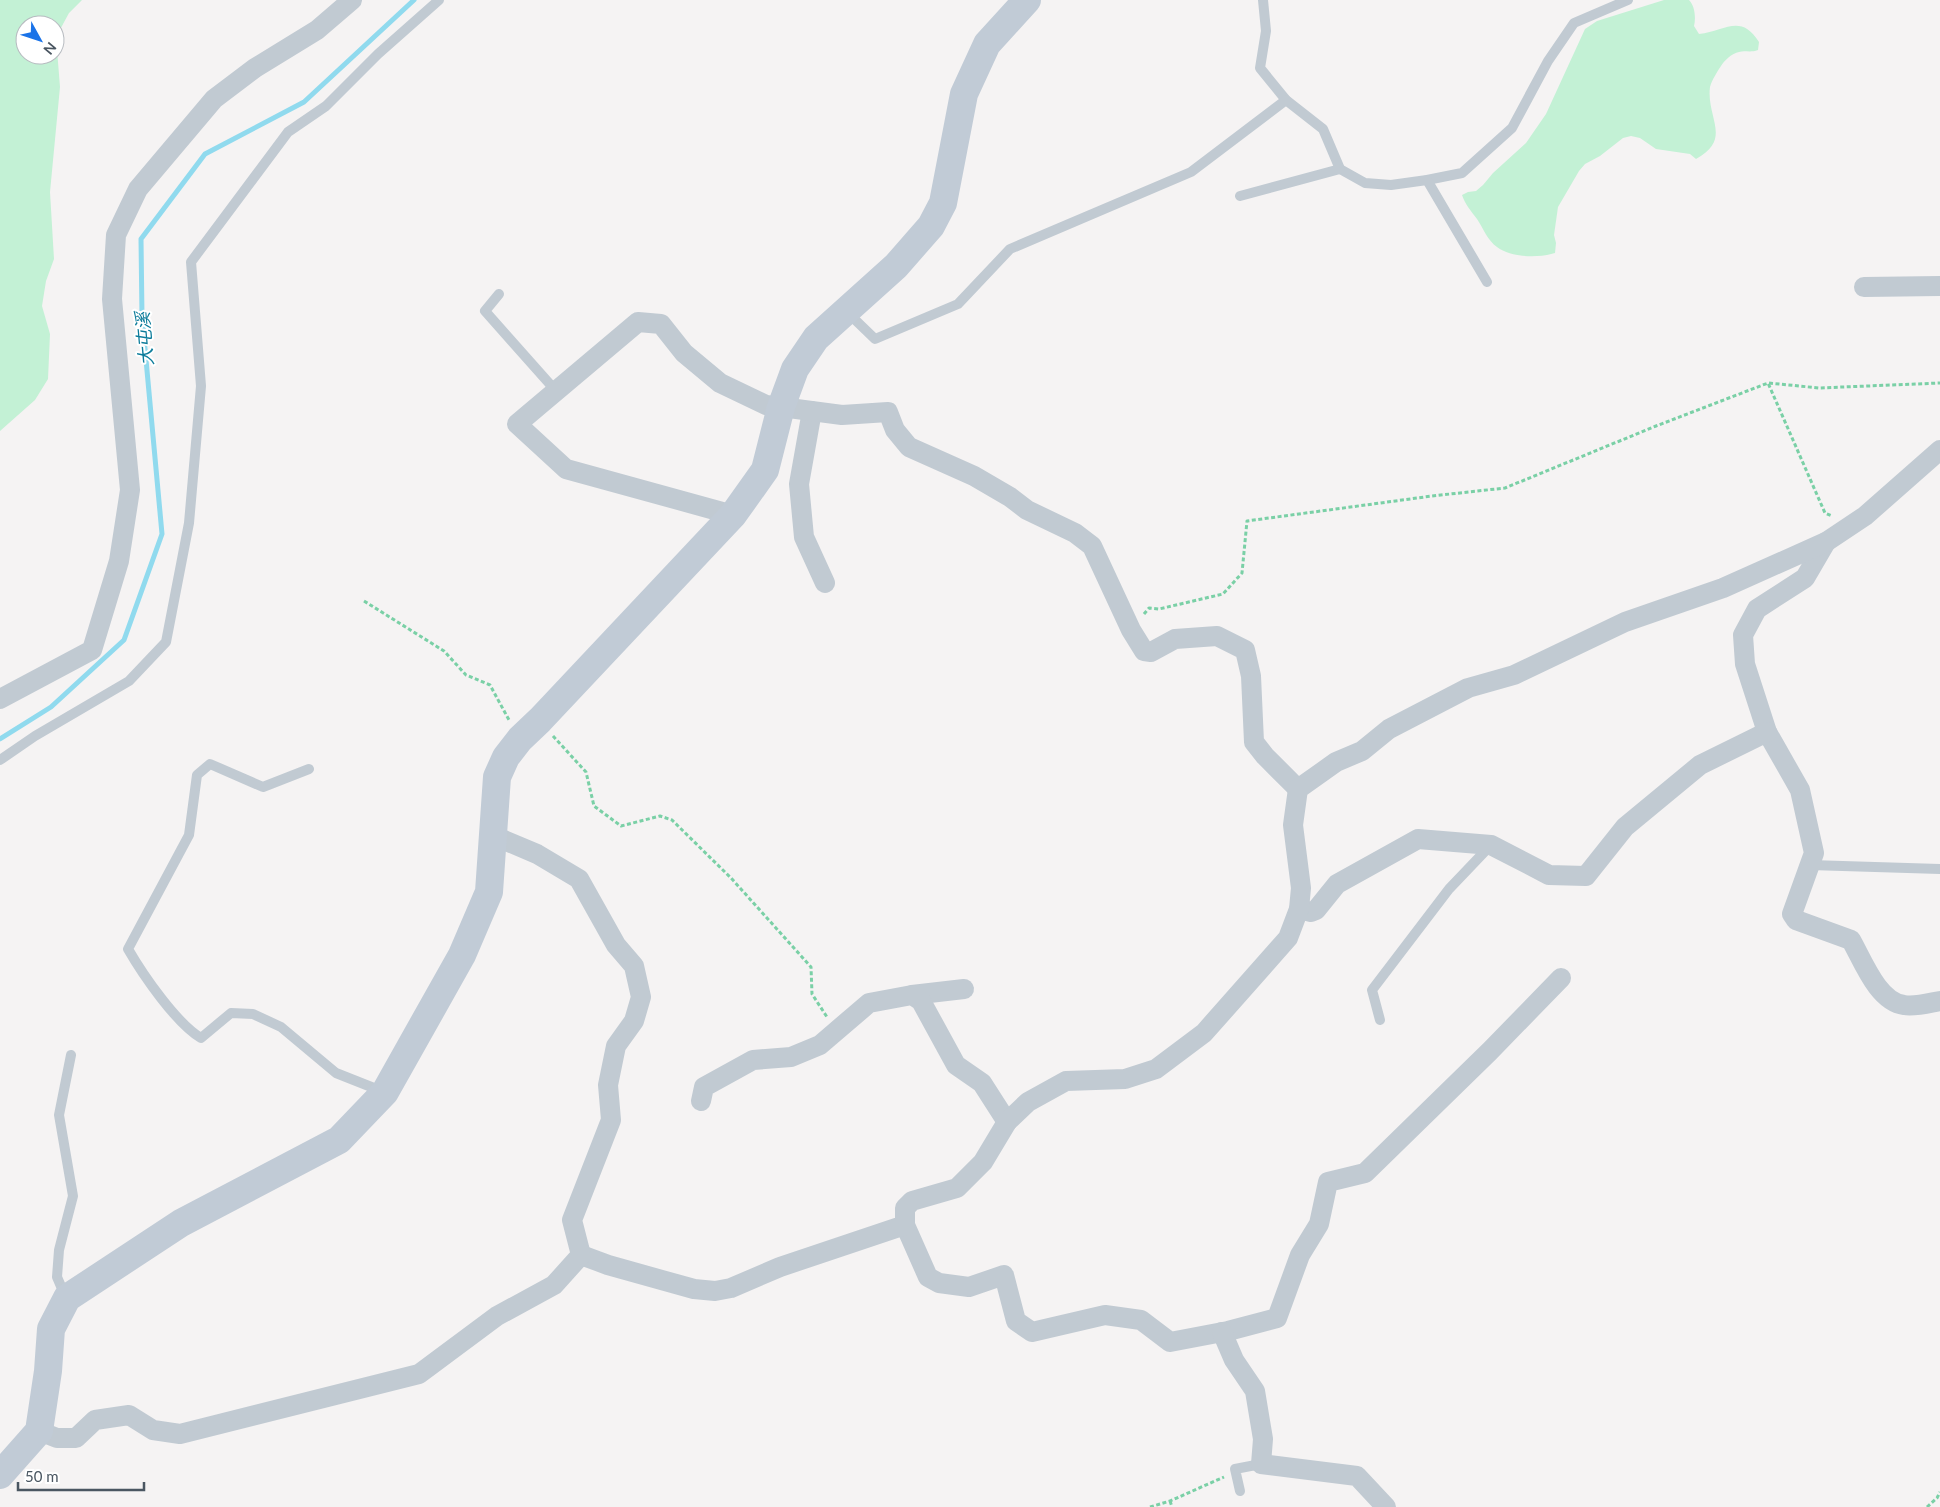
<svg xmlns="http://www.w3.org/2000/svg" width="1940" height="1507" viewBox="0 0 1940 1507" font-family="Lato,'Noto Sans TC',sans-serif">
	<rect width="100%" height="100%" fill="#f5f3f3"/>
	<g fill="#c3f1d5" fill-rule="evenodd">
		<path d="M0 0H82L69 13 56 37 60 87 50 192 54 259 46 281 42 306 50 334 48 379 35 400 0 431ZM25 25H55V55H25Z"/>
		<path d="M1664 0H1689C1695 6 1696 18 1694 26L1699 34C1725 31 1741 13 1759 42L1758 50C1750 53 1745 50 1739 52 1732 53 1724 61 1721 66 1717 72 1712 80 1710 87 1706 118 1733 139 1696 159L1690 154 1656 149 1640 138 1631 136 1623 138 1600 156 1585 164 1579 171 1558 207 1554 235 1556 243 1555 253C1539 258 1511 258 1497 247 1488 241 1483 228 1477 219 1471 211 1465 204 1462 195L1468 192 1476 191 1483 185 1493 173 1526 143 1546 114 1585 29 1597 21Z"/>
	</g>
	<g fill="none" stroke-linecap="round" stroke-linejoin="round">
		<polyline stroke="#90daee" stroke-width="5" points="0,739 51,707 124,640 162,534 142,316 141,239 205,154 304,102 414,0"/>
		<g stroke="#7ad0a6" stroke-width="3" stroke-dasharray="4 2.5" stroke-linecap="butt">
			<polyline points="1769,383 1819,388 1940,383"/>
			<polyline points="364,601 444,651 466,675 490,685 509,720"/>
			<polyline points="1144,614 1149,608 1159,609 1223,594 1242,573 1247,521 1432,496 1505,488 1656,426 1768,383 1825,513 1832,516"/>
			<polyline points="553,736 586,772 594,806 621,826 660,816 672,820 731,878 811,967 812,994 827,1017"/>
			<polyline points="1170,1501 1172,1507"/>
			<polyline points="1150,1507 1170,1501 1224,1477"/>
			<polyline points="1927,1507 1937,1498 1940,1492"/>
		</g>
		<g stroke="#c1cad2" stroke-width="10">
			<polyline points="1263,0 1266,31 1260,68 1286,100 1323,129 1340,169 1365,183 1391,185 1427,180 1462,173 1512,128 1548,61 1574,23 1628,0"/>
			<polyline points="1427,180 1487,282"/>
			<polyline points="1240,196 1340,169"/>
			<polyline points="499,294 485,311 556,391"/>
			<polyline points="846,311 875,339 958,304 1010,249 1191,172 1286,100"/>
			<polyline points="0,760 35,736 129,681 166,642 189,523 201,386 191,262 288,132 326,106 378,54 439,0"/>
			<path d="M309 769 263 787 210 764 197 775 189 835 128 949C143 975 176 1023 201 1038L231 1013 253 1014 281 1027 336 1073 384 1092"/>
			<polyline points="1810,865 1940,869"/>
			<polyline points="1380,1020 1372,990 1449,889 1490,846"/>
			<polyline points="66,1298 57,1277 59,1250 73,1196 59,1115 71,1055"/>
			<polyline points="1240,1491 1235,1469 1261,1464"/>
		</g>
		<g stroke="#c1cad2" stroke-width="20">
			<polyline points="1864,287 1940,286"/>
			<polyline points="812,411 799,484 804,537 825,583"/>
			<polyline points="733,515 566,469 517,424 638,322 661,324 684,353 720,383 766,405 842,415 888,412 895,430 909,447 974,476 1010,497 1027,510 1075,533 1092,546 1131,630 1144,651 1151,652 1175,639 1217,636 1245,650 1251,676 1254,742 1265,756 1298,789"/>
			<path d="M1826 542 1805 578 1757 609 1743 635 1745 664 1767 732 1800 790 1814 853 1792 914 1796 920 1851 940C1863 961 1878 1002 1904 1005 1915 1007 1929 1003 1940 1001"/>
			<polyline points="0,699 92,650 119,561 130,490 112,299 116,235 138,189 214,99 255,68 317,30 352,0"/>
			<polyline points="1299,909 1311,912 1316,910 1337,884 1418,839 1491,845 1549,875 1586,876 1625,827 1700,765 1767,732"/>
			<polyline points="912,995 964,989"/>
			<polyline points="701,1101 704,1087 753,1060 791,1057 820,1045 869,1003 912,995 921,1001 956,1065 982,1083 1007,1122"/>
			<polyline points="905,1225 928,1277 939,1283 969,1287 1004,1275 1016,1321 1032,1332 1105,1315 1141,1320 1170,1342 1228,1331 1277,1318 1300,1255 1319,1224 1328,1182 1365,1173 1490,1051 1561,978"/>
			<polyline points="581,1255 608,1265 694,1289 715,1291 731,1288 780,1267 905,1225 905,1208 912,1201 957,1188 983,1162 1007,1122 1028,1102 1066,1081 1125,1079 1156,1069 1204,1033 1288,938 1299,909 1301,888 1293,825 1298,789 1336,762 1362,751 1389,729 1468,688 1514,675 1625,622 1723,588 1826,542 1865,516 1940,450"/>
			<polyline points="1222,1332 1234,1360 1255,1391 1263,1439 1261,1464 1357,1476 1386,1507"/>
			<polyline points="39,1431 57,1438 76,1438 95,1420 129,1415 153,1430 180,1434 419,1374 497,1316 554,1285 581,1255 572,1220 611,1120 608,1085 616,1046 634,1021 641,997 634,966 616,945 579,879 537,854 492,835"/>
		</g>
		<polyline stroke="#c1cbd6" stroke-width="28" points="0,1475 39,1431 48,1371 51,1329 67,1298 181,1223 339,1140 385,1092 462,955 489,892 497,777 506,757 520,739 540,720 733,515 765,470 781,407 795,369 816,338 896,266 931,226 943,203 964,94 987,44 1027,0"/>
	</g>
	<g text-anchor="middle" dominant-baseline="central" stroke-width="4" stroke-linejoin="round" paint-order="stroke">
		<g font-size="18" font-style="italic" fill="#0c7c9b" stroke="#fff">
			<text transform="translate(144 339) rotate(-95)">大屯溪</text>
		</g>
	</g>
	<g transform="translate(40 40) rotate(130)"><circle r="24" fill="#ffffff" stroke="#b7bbc0"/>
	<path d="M0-4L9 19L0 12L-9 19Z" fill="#1a73e8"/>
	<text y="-8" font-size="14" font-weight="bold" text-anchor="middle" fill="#4a5661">N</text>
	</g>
	<path d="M18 1482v8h126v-8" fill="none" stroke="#4a5661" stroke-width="2.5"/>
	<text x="25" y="1482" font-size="15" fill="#4a5661" stroke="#ffffff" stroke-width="4" paint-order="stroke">50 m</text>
</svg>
